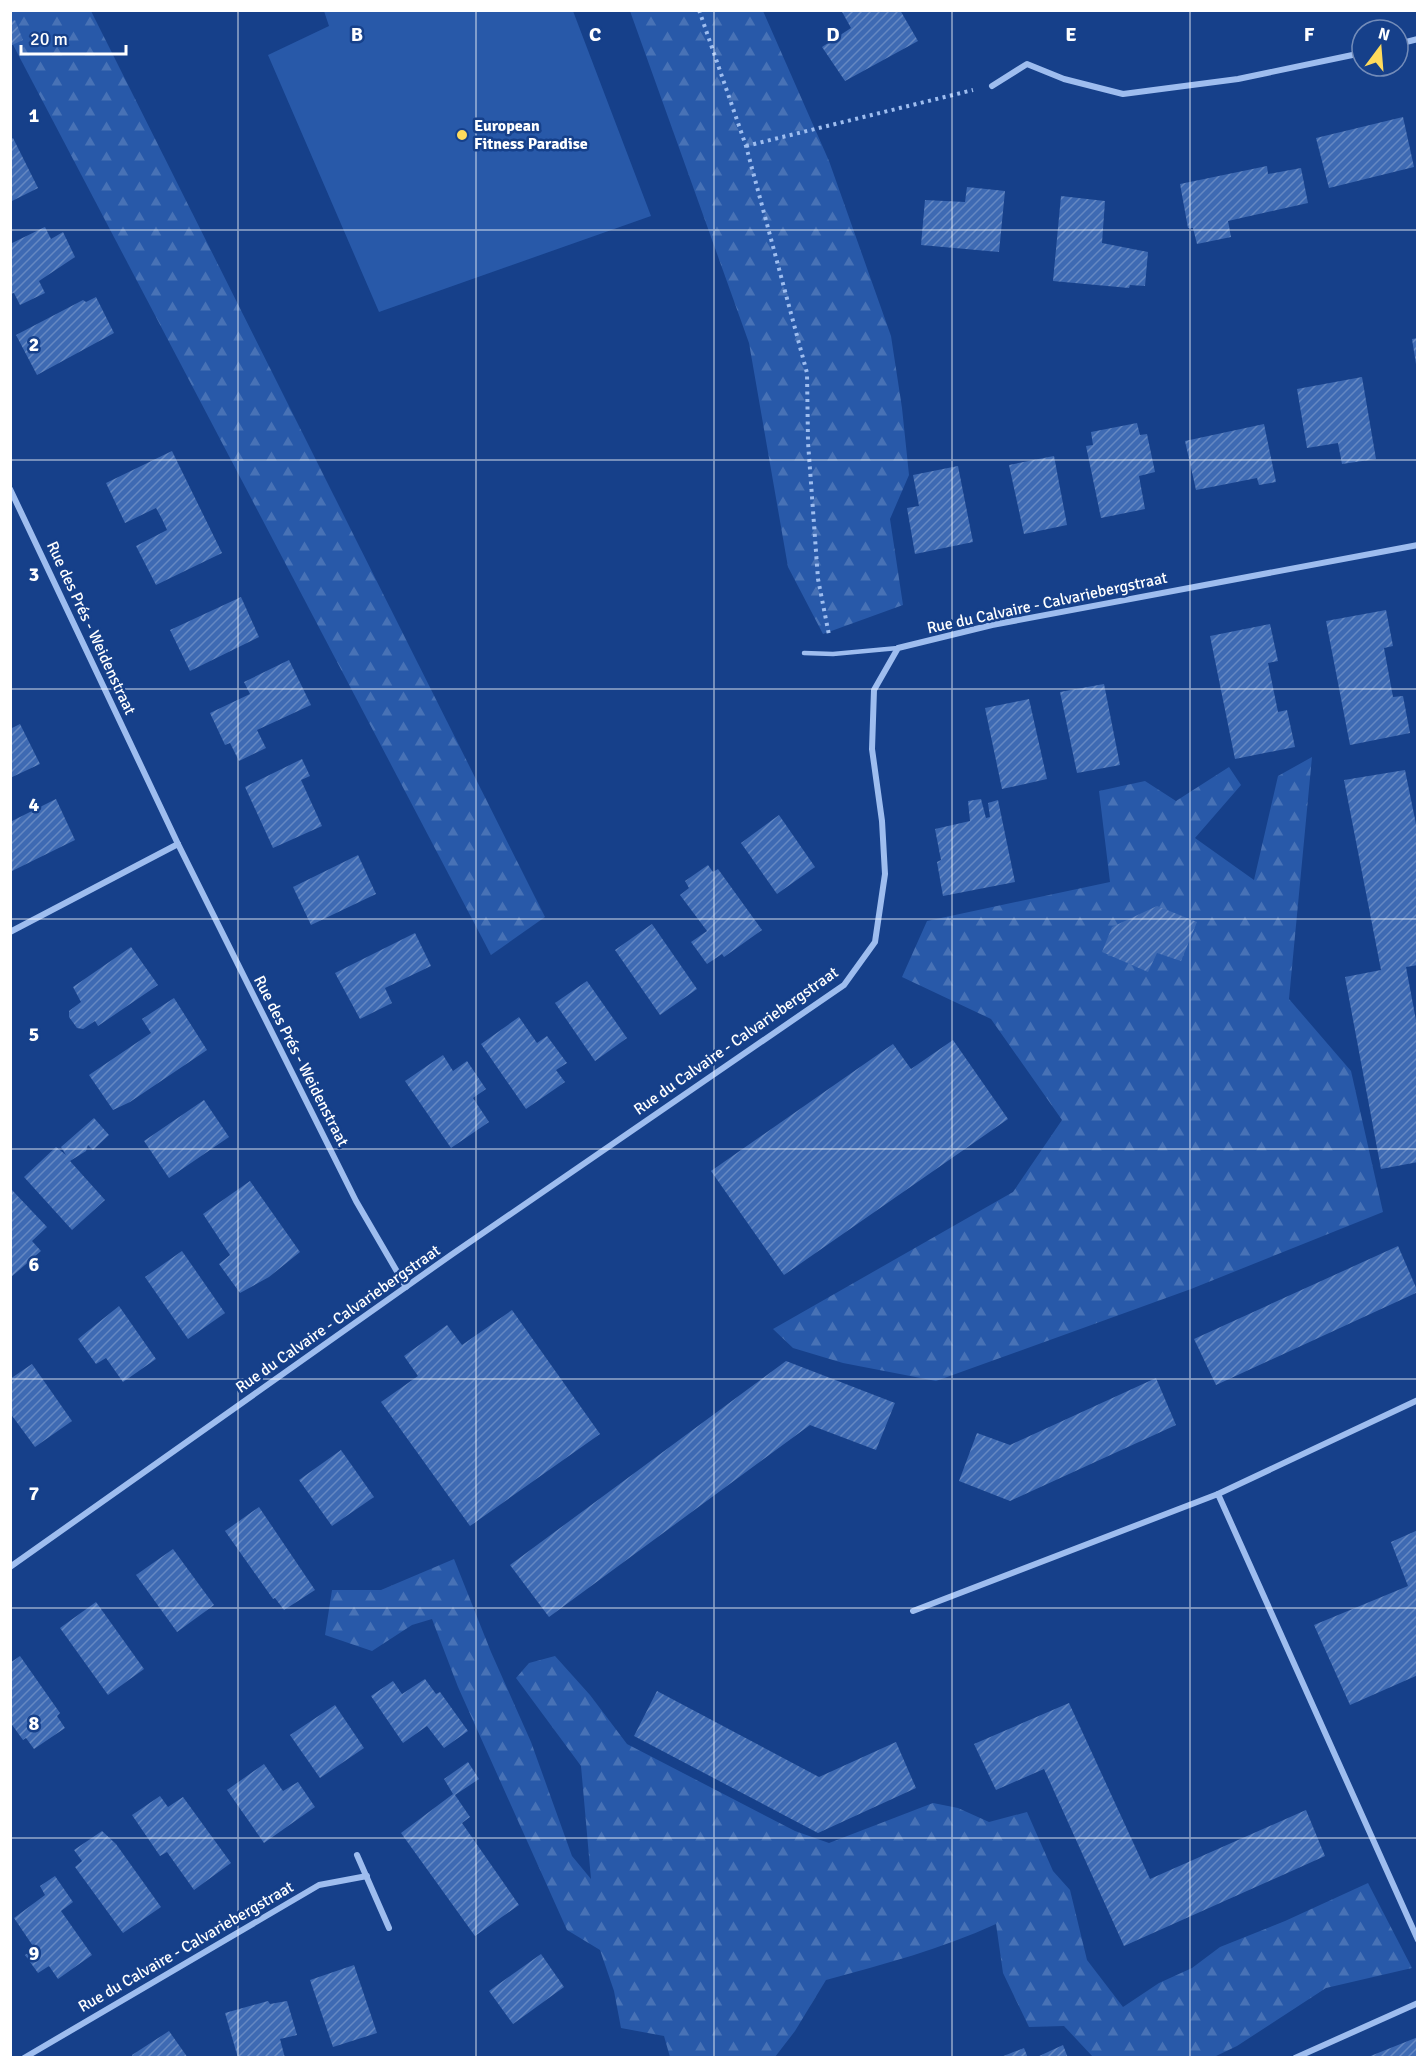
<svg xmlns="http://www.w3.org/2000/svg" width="1428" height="2068" viewBox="0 0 1428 2068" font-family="Signika,sans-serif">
	<defs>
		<pattern id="forest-firs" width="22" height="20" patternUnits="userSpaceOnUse" patternTransform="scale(1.5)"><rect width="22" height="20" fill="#2859a9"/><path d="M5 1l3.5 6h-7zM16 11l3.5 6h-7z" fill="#4872b6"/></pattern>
		<pattern id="building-hatch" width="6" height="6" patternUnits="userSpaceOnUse" patternTransform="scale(1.5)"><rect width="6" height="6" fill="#3e6ab3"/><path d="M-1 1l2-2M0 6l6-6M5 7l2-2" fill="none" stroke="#6588c2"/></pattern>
	</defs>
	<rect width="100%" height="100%" fill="#16408a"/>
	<polygon fill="#2859a9" points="324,11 573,11 651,216 379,312 268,55 329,26"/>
	<g fill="url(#forest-firs)">
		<polygon points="10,11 91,11 545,917 491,955 11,41"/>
		<polygon points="630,11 763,11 829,161 891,336 902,408 909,475 890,519 903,605 823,634 788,567 749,343"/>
		<polygon points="1312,757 1289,999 1351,1071 1383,1212 1191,1289 936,1381 843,1363 793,1348 773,1329 1013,1192 1062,1120 991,1019 902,977 927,921 1110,882 1099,791 1145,781 1176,801 1229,767 1241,785 1195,838 1254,880 1278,776"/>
		<path d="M454 1559 491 1652 531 1742 572 1856 591 1879 581 1766 516 1678 529 1663 555 1656 590 1695 627 1744 795 1831 829 1843 933 1803 958 1808 989 1822 1027 1812 1053 1871 1070 1890 1087 1960 1123 2007 1159 1983 1192 1968 1220 1947 1285 1921 1368 1883 1412 1968 1326 1988 1237 2046 1214 2057H1093L1064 2026 1029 2027 1003 1973 996 1924C941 1949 885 1964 826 1980L795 2031 775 2057H670L664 2036 621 2028 614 1991 600 1950 567 1930 458 1687 432 1619 412 1625 372 1651 325 1635 332 1590H381Z"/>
	</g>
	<g fill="url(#building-hatch)">
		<polygon points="841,10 900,10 918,41 845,81 822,47 851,28"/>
		<polygon points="15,20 23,40 10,46 10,22"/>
		<polygon points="1403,117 1414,167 1329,188 1316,138"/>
		<polygon points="13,138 38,188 10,202 10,139"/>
		<polygon points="1267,166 1268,174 1301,168 1308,203 1228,221 1231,237 1197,244 1193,228 1188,228 1180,184"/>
		<polygon points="967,187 1005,191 999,252 921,245 925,200 965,202"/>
		<polygon points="1061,196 1105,201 1102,243 1148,252 1145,286 1130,285 1129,288 1053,281"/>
		<polygon points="45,227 51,239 63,232 75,257 39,281 45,293 20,305 14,293 10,294 10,244"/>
		<polygon points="96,297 114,333 37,375 16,335 83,300 86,302"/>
		<polygon points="1418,338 1418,364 1416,364 1412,339"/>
		<polygon points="1362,377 1376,459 1342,464 1338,443 1307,448 1297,389"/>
		<polygon points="1137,423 1140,435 1147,434 1155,472 1139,476 1145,509 1101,518 1086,446 1093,445 1091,432"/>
		<polygon points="1264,424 1276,482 1259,485 1257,478 1196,490 1185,441"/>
		<polygon points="172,451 222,553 156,585 136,546 167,530 162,519 156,508 125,523 106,483"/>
		<polygon points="1054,456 1067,525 1024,534 1009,465"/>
		<polygon points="958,466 973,542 915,554 907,508 919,506 913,475"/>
		<polygon points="241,597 259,637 190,671 170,630"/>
		<polygon points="1386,610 1393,646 1384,648 1393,697 1403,696 1410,733 1350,745 1326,621"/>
		<polygon points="1270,624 1278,661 1268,663 1278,712 1287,710 1295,747 1235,759 1210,636"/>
		<polygon points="289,660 311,705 257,730 266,748 239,761 230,743 225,745 210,713 250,694 244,682"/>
		<polygon points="1104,684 1120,765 1077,773 1060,692"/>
		<polygon points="1029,699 1047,779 1002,789 985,708"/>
		<polygon points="20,724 40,764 10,778 10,729"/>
		<polygon points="302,759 310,776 301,780 322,826 273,848 245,787"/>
		<polygon points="1405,770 1418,834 1418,965 1406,967 1418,1031 1418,1162 1381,1169 1345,977 1381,970 1344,780"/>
		<polygon points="56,799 75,840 10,872 10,822"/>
		<polygon points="981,799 986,818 990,817 988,803 998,800 1015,882 943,896 937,862 941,860 935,829 970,821 968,801"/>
		<polygon points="779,815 815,867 777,894 741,843"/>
		<polygon points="358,855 376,894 311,925 293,887"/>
		<polygon points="708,865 713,872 718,869 762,930 724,957 722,954 707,964 691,942 707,931 680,895 689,888 685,881"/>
		<polygon points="1157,906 1197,922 1181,961 1157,953 1148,972 1102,952 1112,927"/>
		<polygon points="652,924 697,989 660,1015 615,950"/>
		<polygon points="415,933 431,966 385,988 392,1003 360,1019 335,973"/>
		<polygon points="131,947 158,985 98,1026 95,1021 83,1029 77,1028 69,1017 69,1011 81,1002 73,987"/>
		<polygon points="587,981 627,1038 595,1061 555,1003"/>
		<polygon points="174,998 207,1050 130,1102 113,1110 89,1075 151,1033 142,1019"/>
		<polygon points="519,1017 537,1043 547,1036 567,1063 556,1070 565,1082 526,1109 481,1044"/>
		<polygon points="953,1040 1008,1119 784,1275 711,1171 893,1044 911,1069"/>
		<polygon points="443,1055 453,1071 467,1061 486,1089 473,1098 489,1122 451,1148 405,1081"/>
		<polygon points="204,1100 229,1137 169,1178 144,1141"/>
		<polygon points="94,1118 109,1135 93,1150 88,1145 86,1151 70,1161 105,1200 72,1230 24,1177 56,1147 66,1155 61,1147"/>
		<polygon points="250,1181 300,1252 269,1277 240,1293 219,1264 230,1255 203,1214"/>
		<polygon points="12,1190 47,1227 32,1241 41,1251 10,1278 10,1192"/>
		<polygon points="1398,1246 1418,1292 1216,1385 1194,1339"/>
		<polygon points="182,1251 225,1313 188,1339 145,1277"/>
		<polygon points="119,1306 156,1359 123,1382 106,1358 96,1364 78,1339"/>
		<polygon points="512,1310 600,1434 470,1526 381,1402 418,1376 404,1356 447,1325 462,1345"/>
		<polygon points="786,1361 895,1403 876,1450 810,1425 549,1617 510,1565"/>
		<polygon points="32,1364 72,1421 35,1447 10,1413 10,1379"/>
		<polygon points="1156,1378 1176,1425 1010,1501 959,1481 977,1433 1010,1445"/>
		<polygon points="341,1450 374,1497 332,1526 299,1480"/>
		<polygon points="259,1507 315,1590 284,1610 275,1598 273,1599 225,1531"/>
		<polygon points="1418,1530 1418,1675 1350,1705 1314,1625 1408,1586 1391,1542"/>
		<polygon points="173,1549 214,1605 177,1632 136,1575"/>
		<polygon points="96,1602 144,1669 108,1695 60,1628"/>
		<polygon points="20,1656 60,1713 57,1716 65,1728 34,1749 26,1738 23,1740 10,1722 10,1663"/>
		<polygon points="425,1679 436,1694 440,1692 468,1731 444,1748 427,1726 403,1743 371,1696 393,1681 402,1694"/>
		<polygon points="657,1691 819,1777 896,1742 916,1788 818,1833 634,1736"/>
		<polygon points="1069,1703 1150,1879 1306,1810 1325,1856 1124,1946 1044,1769 996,1790 974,1744"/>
		<polygon points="335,1705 364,1748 320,1778 290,1735"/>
		<polygon points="468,1762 479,1779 455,1795 470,1817 462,1823 519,1905 475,1936 401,1833 453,1794 444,1779"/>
		<polygon points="264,1764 283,1791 298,1782 315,1807 264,1843 227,1790"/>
		<polygon points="160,1796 168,1807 183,1797 231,1863 194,1890 167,1852 160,1856 132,1815"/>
		<polygon points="102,1831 116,1844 161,1907 123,1933 75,1867 82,1861 74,1850"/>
		<polygon points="55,1876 73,1902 61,1911 92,1955 58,1979 49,1966 38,1973 25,1955 35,1949 14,1918 45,1895 40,1886"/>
		<polygon points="541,1954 564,1987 513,2024 489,1991"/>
		<polygon points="354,1965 377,2033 333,2047 310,1980"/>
		<polygon points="268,2001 270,2004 287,2001 297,2035 280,2039 285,2058 238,2058 225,2013"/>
		<polygon points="169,2031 188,2058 133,2058 132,2055"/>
		<polygon points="1418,2037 1418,2057 1368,2057"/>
		<polygon points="1063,2045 1068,2058 1035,2058"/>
		<polygon points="1024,2048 1028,2058 1001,2058 1001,2057"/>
	</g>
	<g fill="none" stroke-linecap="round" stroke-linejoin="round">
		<g stroke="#9ebdef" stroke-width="4" stroke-dasharray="3 4.5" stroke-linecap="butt">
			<polyline points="699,10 746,146 807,373 808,442 818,579 829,635"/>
			<polyline points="746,146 973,90"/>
		</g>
		<polyline stroke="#9ebdef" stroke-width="4.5" points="804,653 833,654 898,648"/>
		<g stroke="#9ebdef" stroke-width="6">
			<polyline points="1398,44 1418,39"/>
			<polyline points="992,86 1027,64 1064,79 1123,94 1238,79 1362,53"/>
			<polyline points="10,489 178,844 356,1201 406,1287"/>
			<polyline points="10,932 178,844"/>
			<polyline points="1218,1494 1418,1400"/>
			<polyline points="10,1567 451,1255 844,985 875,942 885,874 882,821 872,749 874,690 898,648 992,625 1418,545"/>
			<polyline points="913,1611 1218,1494 1418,1940"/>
			<polyline points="357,1855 389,1928"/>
			<polyline points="24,2058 319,1885 367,1876"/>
			<polyline points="1295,2058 1418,2003"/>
		</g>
	</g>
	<path fill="none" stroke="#fff" stroke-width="1.5" stroke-opacity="0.55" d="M238 10V2058M476 10V2058M714 10V2058M952 10V2058M1190 10V2058M10 230H1418M10 460H1418M10 689H1418M10 919H1418M10 1149H1418M10 1379H1418M10 1608H1418M10 1838H1418"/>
	<circle fill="#ffdb5c" stroke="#16408a" stroke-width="2" cx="462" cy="135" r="6"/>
	<g text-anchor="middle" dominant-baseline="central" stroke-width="5" stroke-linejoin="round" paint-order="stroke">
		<g font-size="16" font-weight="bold" fill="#fff" stroke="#16408a" text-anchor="start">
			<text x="474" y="126">European<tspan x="474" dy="18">Fitness Paradise</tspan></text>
		</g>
		<g font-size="16" fill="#fff" stroke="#16408a">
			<text transform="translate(1047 603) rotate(-12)">Rue du Calvaire - Calvariebergstraat</text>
			<text transform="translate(91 628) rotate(65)">Rue des Prés - Weidenstraat</text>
			<text transform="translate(736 1041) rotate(-35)">Rue du Calvaire - Calvariebergstraat</text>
			<text transform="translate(301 1061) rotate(63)">Rue des Prés - Weidenstraat</text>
			<text transform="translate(338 1319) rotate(-35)">Rue du Calvaire - Calvariebergstraat</text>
			<text transform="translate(186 1947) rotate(-30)">Rue du Calvaire - Calvariebergstraat</text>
		</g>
	</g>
	<g font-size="20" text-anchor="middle" font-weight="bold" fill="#fff" stroke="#16408a" stroke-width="5" stroke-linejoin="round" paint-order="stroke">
		<text x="357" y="41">B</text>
		<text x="595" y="41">C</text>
		<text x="833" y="41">D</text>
		<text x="1071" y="41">E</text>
		<text x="1309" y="41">F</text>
		<text x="34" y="122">1</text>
		<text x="34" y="351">2</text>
		<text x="34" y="581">3</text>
		<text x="34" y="811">4</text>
		<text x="34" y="1041">5</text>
		<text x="34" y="1271">6</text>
		<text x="34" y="1500">7</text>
		<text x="34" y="1730">8</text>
		<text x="34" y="1960">9</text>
	</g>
	<rect width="1428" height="2068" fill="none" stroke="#ffffff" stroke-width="24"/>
	<g transform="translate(1380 48) rotate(16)"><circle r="28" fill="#16408a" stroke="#738cb9" stroke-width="1.5"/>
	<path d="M0-4.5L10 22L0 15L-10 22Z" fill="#ffdb5c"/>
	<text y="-9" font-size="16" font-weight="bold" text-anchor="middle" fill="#ffffff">N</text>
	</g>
	<path d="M21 45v9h105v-9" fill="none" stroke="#ffffff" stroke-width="3"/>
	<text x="30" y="45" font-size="18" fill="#ffffff" stroke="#16408a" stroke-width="4.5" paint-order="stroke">20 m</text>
</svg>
